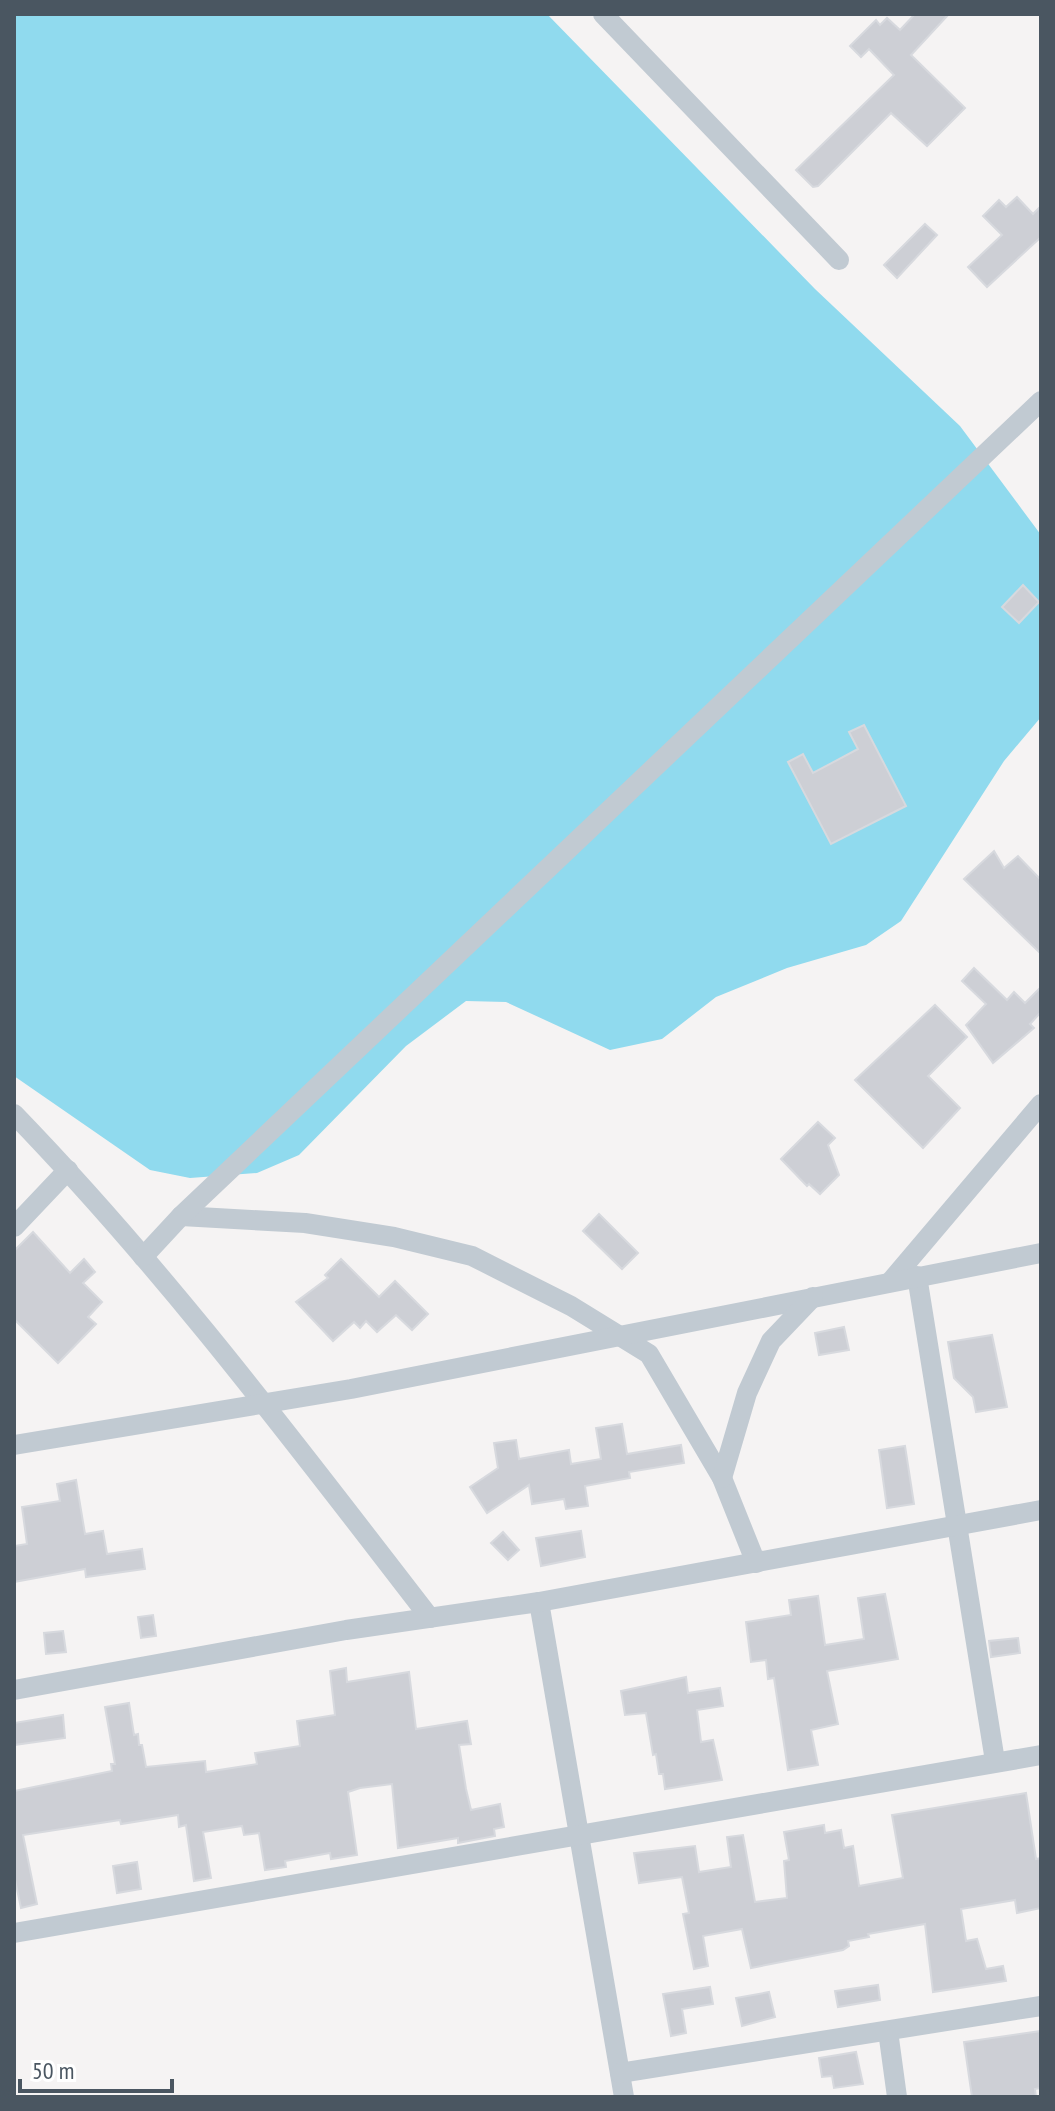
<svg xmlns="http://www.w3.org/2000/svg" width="1055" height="2111" viewBox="0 0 1055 2111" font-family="'PT Sans Narrow',sans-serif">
	<rect width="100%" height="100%" fill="#f5f3f3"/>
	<polygon fill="#90daee" points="14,14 547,14 815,289 960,426 1041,535 1041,717 1004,761 901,921 866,945 787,968 716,997 662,1039 610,1050 506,1002 466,1001 406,1046 299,1155 257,1173 190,1178 150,1170 14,1076"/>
	<g fill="#cdcfd5" stroke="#d7d9de" stroke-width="2">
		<polygon points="915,14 949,14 911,55 965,108 927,146 891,113 818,186 813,187 796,170 894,75 869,49 861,57 850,46 876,20 880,25 887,18 900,30"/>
		<polygon points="1017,197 1033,214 1041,206 1041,237 987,287 968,267 1002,235 983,216 999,200 1006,207"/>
		<polygon points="925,224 937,235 897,278 884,265"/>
		<polygon points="1023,585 1039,602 1019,623 1002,607"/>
		<polygon points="864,725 906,806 831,844 788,762 803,754 813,773 858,749 849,732"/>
		<polygon points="994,851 1004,868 1018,856 1041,880 1041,954 964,879"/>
		<polygon points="974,968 1007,1000 1014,992 1025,1003 1041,987 1041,1012 1030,1024 1034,1028 993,1063 966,1025 986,1004 962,981"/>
		<polygon points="935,1005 967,1037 928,1076 960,1108 923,1148 855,1080"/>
		<polygon points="818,1122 835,1138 828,1145 839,1175 820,1194 809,1184 807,1186 781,1159"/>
		<polygon points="599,1214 638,1253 622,1269 583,1231"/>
		<polygon points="33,1232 70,1273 84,1259 95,1272 83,1283 102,1302 88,1317 96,1324 58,1363 14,1319 14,1251"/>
		<polygon points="341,1259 379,1297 395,1281 428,1314 412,1330 396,1315 377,1332 366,1321 360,1328 354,1322 333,1341 296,1302 328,1278 325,1275"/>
		<polygon points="844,1327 849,1350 819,1355 815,1333"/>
		<polygon points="992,1335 1007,1407 976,1412 973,1397 954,1378 948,1342"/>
		<polygon points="622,1424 627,1454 681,1445 684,1463 629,1472 630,1478 585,1486 588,1506 566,1509 564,1499 532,1504 529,1485 487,1513 470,1487 498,1468 494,1443 516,1440 519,1459 569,1450 571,1464 601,1459 596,1428"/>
		<polygon points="905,1446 914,1504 887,1508 879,1450"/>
		<polygon points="76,1480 85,1534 103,1531 107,1554 142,1549 145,1569 86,1577 85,1569 14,1582 14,1546 27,1544 22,1507 60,1501 57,1484"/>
		<polygon points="581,1531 585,1557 541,1566 536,1538"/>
		<polygon points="503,1532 519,1550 508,1560 491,1543"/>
		<polygon points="885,1594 898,1659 827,1671 838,1724 811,1730 818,1765 788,1770 774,1678 768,1679 766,1660 751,1662 746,1622 791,1615 789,1600 818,1596 825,1645 864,1639 858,1598"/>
		<polygon points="153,1615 156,1636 141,1638 138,1617"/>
		<polygon points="63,1631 66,1652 46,1654 44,1633"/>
		<polygon points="1018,1638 1020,1653 991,1657 989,1641"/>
		<polygon points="346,1668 347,1682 409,1672 416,1729 467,1721 471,1744 459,1745 466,1789 471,1810 500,1804 504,1827 494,1829 495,1836 458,1843 458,1838 398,1848 392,1784 360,1788 348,1792 357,1855 331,1859 330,1853 285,1861 286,1867 265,1870 259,1833 244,1835 242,1826 203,1832 211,1878 194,1881 186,1825 179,1827 178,1815 121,1824 120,1820 23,1835 37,1904 21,1908 14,1875 14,1791 112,1771 111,1764 115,1764 105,1707 129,1703 134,1735 138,1734 139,1745 142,1745 146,1767 205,1761 206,1772 257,1764 255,1753 300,1746 297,1721 335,1715 330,1671"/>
		<polygon points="686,1677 688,1693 720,1688 723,1706 697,1710 701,1742 713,1740 722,1780 665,1789 663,1774 659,1774 656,1754 653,1755 646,1713 625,1715 621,1691"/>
		<polygon points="63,1715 65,1738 14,1745 14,1723"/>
		<polygon points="1026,1793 1036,1859 1041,1858 1041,1908 1017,1913 1015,1900 961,1909 966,1941 977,1939 986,1969 1003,1966 1006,1981 933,1992 925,1924 868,1934 869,1937 848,1941 849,1946 843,1950 751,1968 742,1929 703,1936 708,1966 694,1969 683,1914 689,1913 682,1877 639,1883 634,1853 695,1846 699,1872 731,1867 727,1837 743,1835 755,1902 787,1898 784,1861 789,1860 784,1832 824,1825 825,1833 841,1830 844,1848 853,1846 859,1886 903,1878 892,1815"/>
		<polygon points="137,1862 141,1889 117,1893 113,1866"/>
		<polygon points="878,1985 880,2000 838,2007 835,1991"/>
		<polygon points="710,1987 713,2004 682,2009 686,2033 671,2036 663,1994"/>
		<polygon points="769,1992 775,2017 742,2026 736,1998"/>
		<polygon points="1041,2031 1041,2088 1035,2089 1036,2097 972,2097 964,2042"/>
		<polygon points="856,2052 863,2084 834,2088 832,2076 822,2077 819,2058"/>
	</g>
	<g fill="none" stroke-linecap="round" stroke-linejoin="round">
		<g stroke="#c1cad2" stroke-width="20">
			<polyline points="603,14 839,260"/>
			<path d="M14 1114C166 1271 297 1446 430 1618"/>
			<polyline points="181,1216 305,1223 394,1237 472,1256 571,1306 649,1354 722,1478 756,1563"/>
			<polyline points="14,1227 68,1170"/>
			<polyline points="143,1257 181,1216 1041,401"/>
			<polyline points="917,1276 995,1761"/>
			<polyline points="891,1281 1041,1104"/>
			<polyline points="14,1445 351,1389 1041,1253"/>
			<polyline points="722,1478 747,1393 771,1341 813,1297"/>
			<polyline points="539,1602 624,2097"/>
			<polyline points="14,1690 346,1630 539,1602 1041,1510"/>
			<polyline points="14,1933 1041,1755"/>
			<polyline points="888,2031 897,2097"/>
			<polyline points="620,2073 1041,2006"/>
		</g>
	</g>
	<rect width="1055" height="2111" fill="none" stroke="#4a5661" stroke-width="32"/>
	<path d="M20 2079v12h152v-12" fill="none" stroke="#4a5661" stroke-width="4"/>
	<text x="32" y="2079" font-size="24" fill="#4a5661" stroke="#ffffff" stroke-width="6" paint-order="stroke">50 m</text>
</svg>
